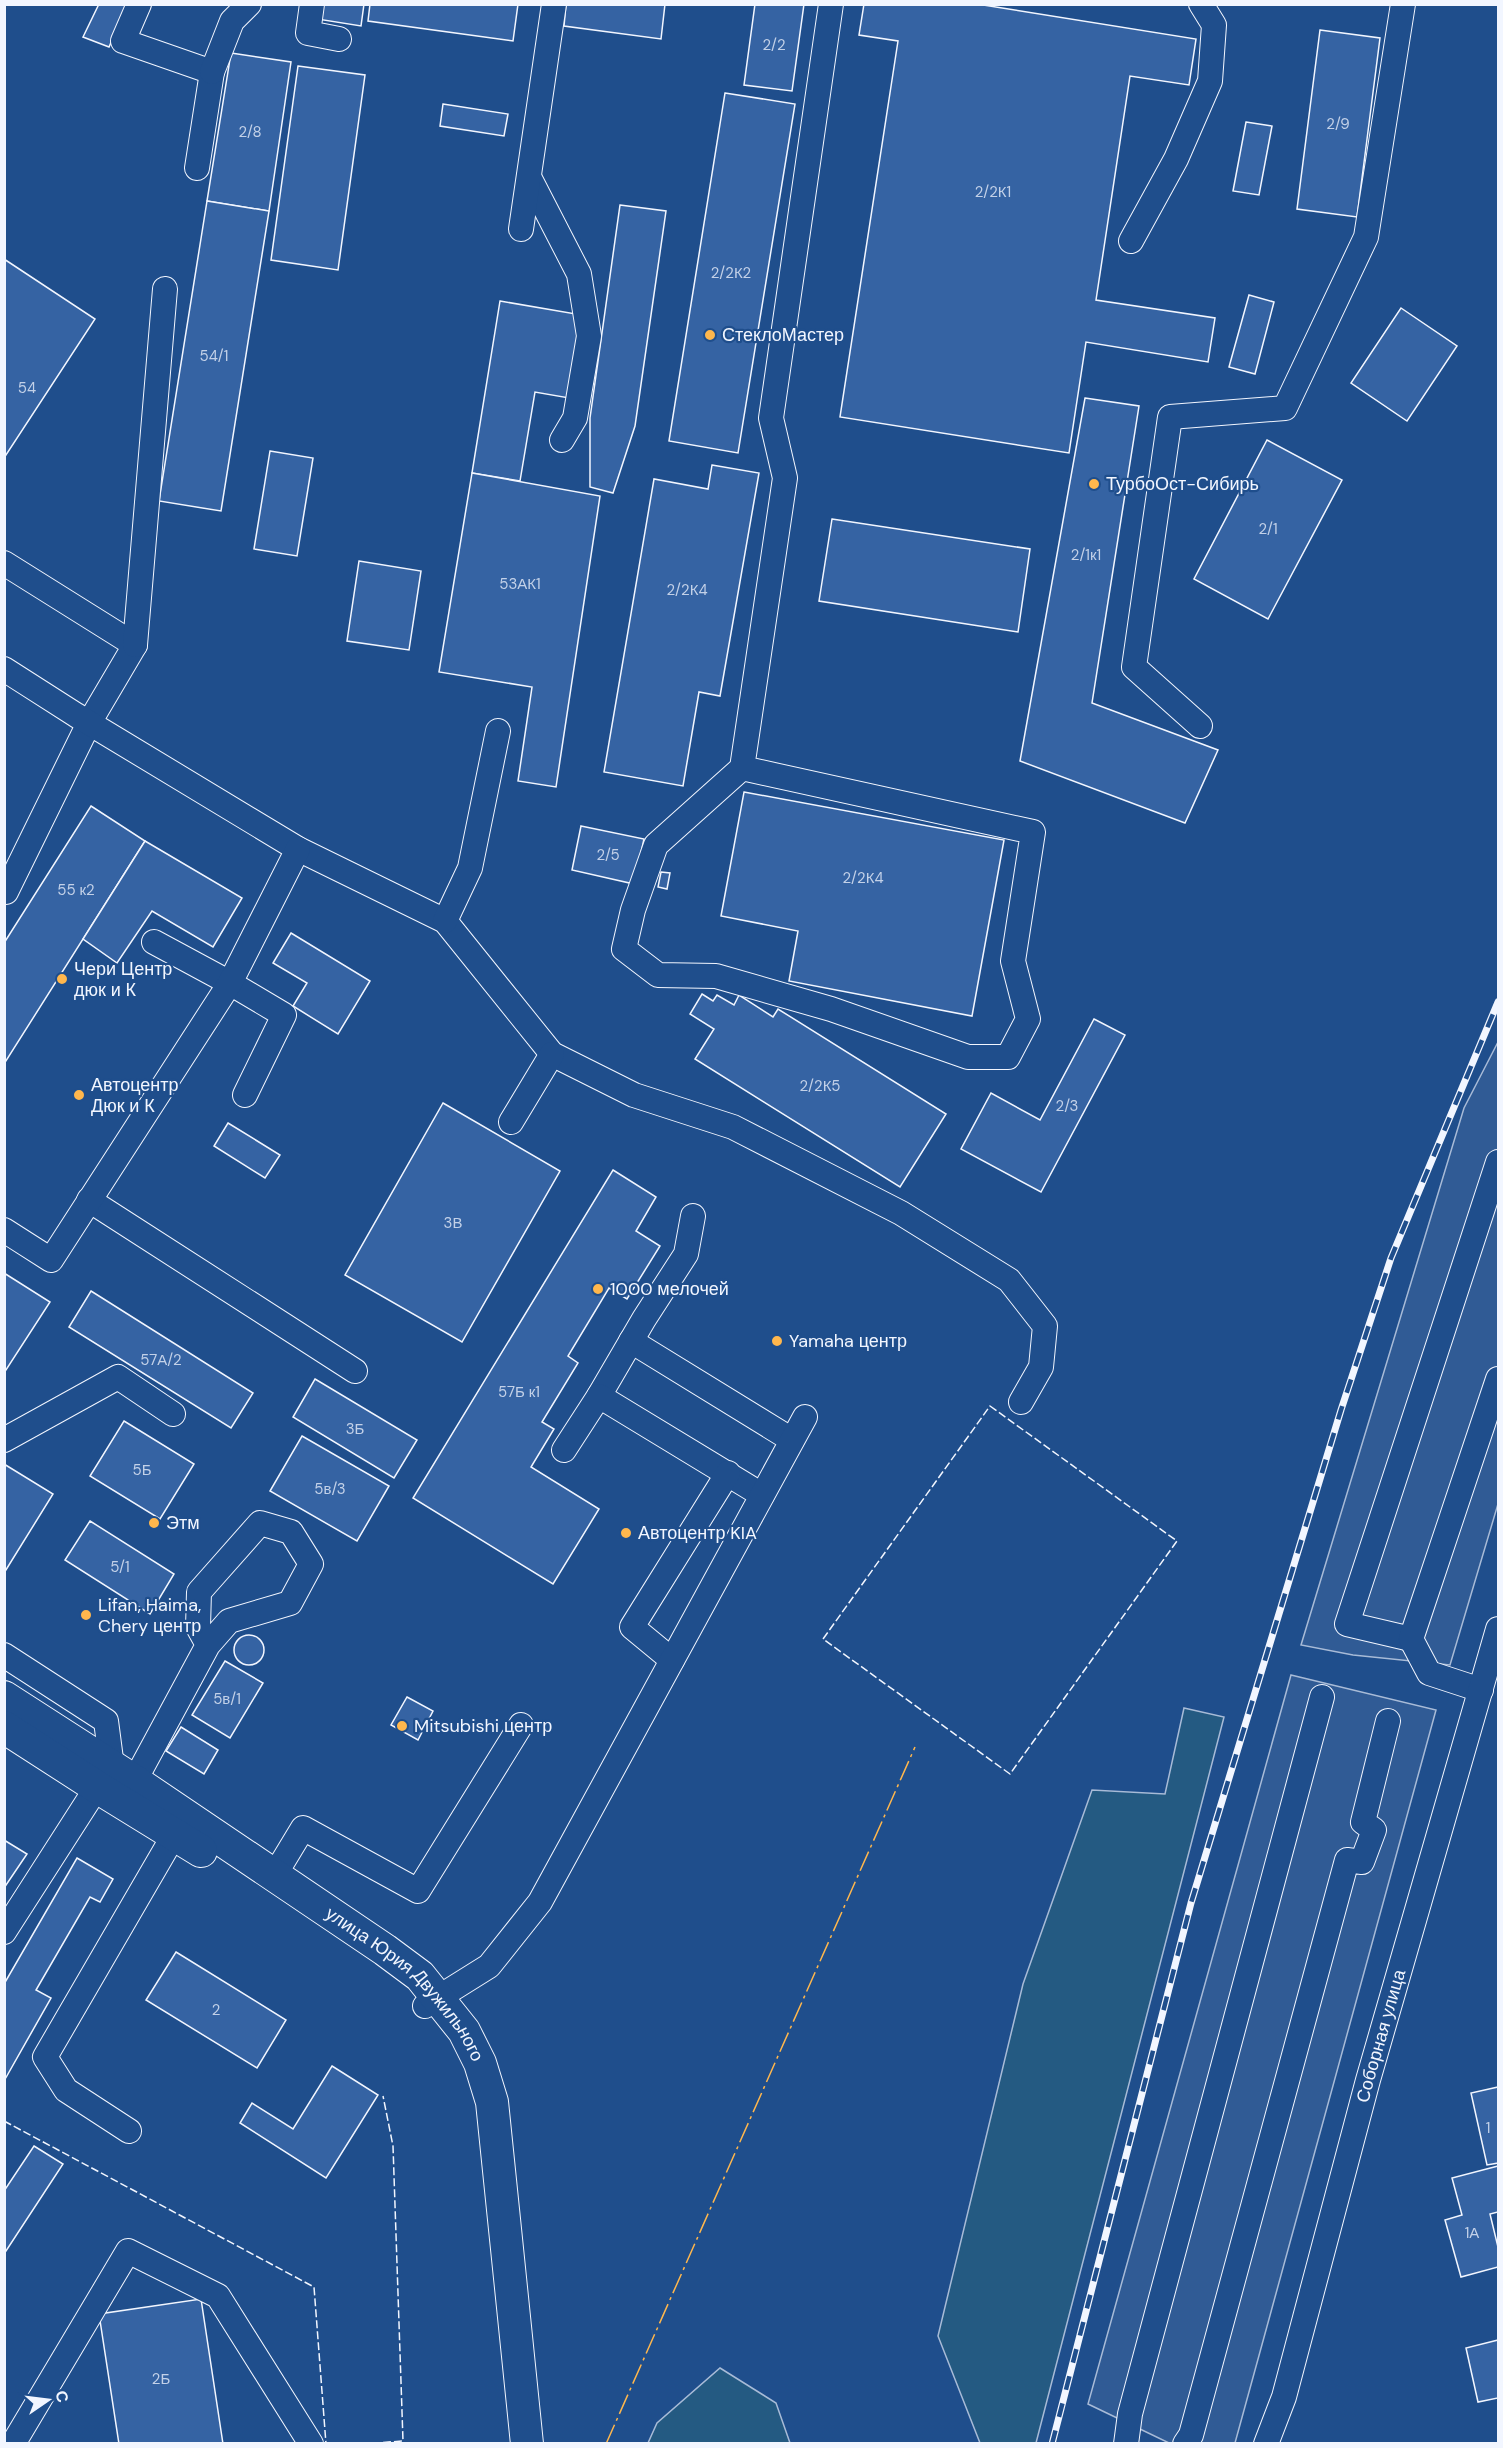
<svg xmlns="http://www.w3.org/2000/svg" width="1503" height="2448" viewBox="0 0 1503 2448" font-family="'DM Sans',sans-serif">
	<rect width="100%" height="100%" fill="#1f4e8c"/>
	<g fill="#245a82" stroke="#a8bbd7" stroke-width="1.5">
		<polygon points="1184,1708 1224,1717 1036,2443 980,2443 938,2336 1023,1984 1092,1790 1165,1794"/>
		<polygon points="720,2368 776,2403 790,2443 648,2443 657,2423"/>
	</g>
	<g fill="#305b95" stroke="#a8bbd7" stroke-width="1.5">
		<polygon points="1498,1042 1498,1504 1450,1665 1353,1655 1301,1645 1464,1108"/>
		<polygon points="1291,1675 1436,1710 1235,2443 1169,2443 1088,2404"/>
	</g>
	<g fill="#3563a3" stroke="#f2f6ff" stroke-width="1.5">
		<polygon points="99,4 128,4 109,47 83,37"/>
		<polygon points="320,4 364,4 361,26 317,19"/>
		<polygon points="370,4 518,4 513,41 368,21"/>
		<polygon points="566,4 665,4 661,39 564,26"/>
		<polygon points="755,4 804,4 792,91 744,85"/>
		<polygon points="864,4 977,4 1196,39 1189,85 1130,76 1096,300 1215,318 1208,362 1086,342 1069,453 840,417 898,41 859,35"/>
		<polygon points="1320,30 1380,38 1357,217 1297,209"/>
		<polygon points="231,53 291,62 269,211 207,201"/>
		<polygon points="298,66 365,75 338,270 271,260"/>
		<polygon points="725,93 795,104 738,453 669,441"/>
		<polygon points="443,104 508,114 504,136 440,126"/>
		<polygon points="1246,122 1272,126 1259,195 1233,191"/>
		<polygon points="207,201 269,211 221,511 159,501"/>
		<polygon points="620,205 666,211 635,426 613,493 590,487 590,418"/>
		<polygon points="4,259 95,319 4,458"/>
		<polygon points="1249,295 1274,302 1255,374 1229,367"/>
		<polygon points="500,301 582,315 569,398 535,392 520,481 472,473"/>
		<polygon points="1401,308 1457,346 1407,421 1351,383"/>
		<polygon points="1085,398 1139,406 1092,703 1218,750 1185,823 1020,761"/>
		<polygon points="1267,440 1342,480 1268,619 1194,579"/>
		<polygon points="270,451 313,458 297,556 254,549"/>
		<polygon points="712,465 759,473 720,696 699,692 683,786 604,772 654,479 708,489"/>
		<polygon points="472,473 600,496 556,787 518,781 532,687 439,672"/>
		<polygon points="832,519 1030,549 1018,632 819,601"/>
		<polygon points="359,561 421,571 409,650 347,641"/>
		<polygon points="744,792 1004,840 972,1016 789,981 798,931 721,916"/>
		<polygon points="91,806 145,841 4,1064 4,943"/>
		<polygon points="581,826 644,839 634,884 572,870"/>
		<polygon points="145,841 242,898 213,947 152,911 117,963 83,939"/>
		<polygon points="661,872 670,873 667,889 658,887"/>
		<polygon points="291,933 370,981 338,1034 293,1006 307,983 273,963"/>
		<polygon points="702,994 713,1001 717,995 734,1005 739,995 773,1017 778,1009 946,1114 900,1187 695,1059 714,1029 690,1014"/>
		<polygon points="1094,1019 1125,1035 1041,1192 961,1149 991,1093 1040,1120"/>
		<polygon points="443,1103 560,1171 462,1342 345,1275"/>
		<polygon points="228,1123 280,1155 265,1178 214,1146"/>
		<polygon points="613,1170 656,1197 636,1231 660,1246 627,1299 609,1288 568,1356 578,1363 542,1422 554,1429 531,1467 599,1509 553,1584 413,1498"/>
		<polygon points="4,1273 50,1302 4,1373"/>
		<polygon points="91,1291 253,1393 231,1428 69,1327"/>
		<polygon points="315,1379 417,1440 394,1478 293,1417"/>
		<polygon points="124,1421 194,1464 160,1519 90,1476"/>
		<polygon points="302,1436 389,1486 357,1541 270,1491"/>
		<polygon points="4,1464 53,1494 4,1573"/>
		<polygon points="90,1521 174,1574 150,1614 65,1560"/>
		<circle cx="249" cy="1650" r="15"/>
		<polygon points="225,1661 263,1683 230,1738 192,1715"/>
		<polygon points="407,1697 433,1711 418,1740 391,1725"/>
		<polygon points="181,1727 218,1750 204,1774 166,1751"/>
		<polygon points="4,1840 27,1854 4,1888"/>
		<polygon points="77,1858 113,1879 100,1902 90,1897 36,1990 51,1998 4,2081 4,1984"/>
		<polygon points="176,1952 286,2020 257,2068 146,2000"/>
		<polygon points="332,2066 378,2095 326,2178 240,2123 252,2103 293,2129"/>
		<polygon points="1498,2087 1498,2163 1487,2165 1471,2093"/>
		<polygon points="34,2146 63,2164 4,2254 4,2191"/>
		<polygon points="1498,2166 1498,2212 1490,2214 1498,2247 1498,2267 1461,2277 1445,2220 1462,2215 1452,2178"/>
		<polygon points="201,2299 223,2444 119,2444 99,2314"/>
		<polygon points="1498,2340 1498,2398 1478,2402 1466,2348"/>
	</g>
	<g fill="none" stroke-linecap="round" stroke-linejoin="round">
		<g stroke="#f2f6ff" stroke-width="26">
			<g id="minor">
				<polyline points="139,4 123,41 212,72 197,168"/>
				<polyline points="312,4 308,33 339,39"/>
				<polyline points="212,72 232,21 249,4"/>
				<polyline points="529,177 579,274 589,336 575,418 562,440"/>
				<polyline points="521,229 554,4"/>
				<polyline points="1131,241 1176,159 1210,81 1214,25 1201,4"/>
				<polyline points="4,563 135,645 89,723 6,892"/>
				<polyline points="135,645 165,289"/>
				<polyline points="4,669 76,715 298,849 445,921 552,1054 634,1095 733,1127 901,1213 1009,1280 1045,1326 1041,1367 1021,1402"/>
				<polyline points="1200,726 1134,667 1170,417 1285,408 1366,237 1403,4"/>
				<polyline points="742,768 656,845 633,910 624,949 658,975 716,976 831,1009 968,1057 1008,1057 1028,1019 1013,961 1033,832 742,768 785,478 771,418 831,4"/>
				<polyline points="445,921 470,868 498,731"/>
				<polyline points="154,942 230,983 284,1015 245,1095"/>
				<polyline points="511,1122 552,1054"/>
				<polyline points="89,1200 355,1371"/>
				<polyline points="4,1230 51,1260 230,983 298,849"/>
				<polyline points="631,1341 792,1440"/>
				<polyline points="599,1396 644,1319 686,1254 693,1216"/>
				<polyline points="4,1440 118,1377 173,1414"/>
				<polyline points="564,1450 599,1396 762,1495"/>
				<polyline points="1411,1639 1347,1624 1498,1162"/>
				<polyline points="4,1655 106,1721 112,1767"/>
				<polyline points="672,1660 632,1627 728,1473"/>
				<polyline points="1481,1690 1429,1673 1411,1639 1498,1379"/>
				<polyline points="127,1795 208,1645 198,1627 199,1592 260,1523 291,1532 311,1564 290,1603 229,1621 208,1645"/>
				<polyline points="274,1876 303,1828 418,1891 521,1725"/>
				<polyline points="4,1932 97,1787"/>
				<polyline points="425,2006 489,1966 540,1902 805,1417"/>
				<polyline points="129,2131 66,2090 45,2057 174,1835"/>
				<polyline points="13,2444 128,2251 218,2296 311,2444"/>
				<polyline points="1126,2444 1130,2414 1322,1697"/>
				<polyline points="1185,2444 1191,2435 1347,1860 1362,1862 1374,1830 1363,1822 1388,1721"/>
				<path id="s1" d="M1266 2444 1284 2397 1368 2080 1498 1629"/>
			</g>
		</g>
		<g stroke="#f2f6ff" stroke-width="34">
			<g id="major">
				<path id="s2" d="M4 1697 136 1782 385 1950 420 1976 464 2031 480 2063 492 2102 527 2444"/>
				<polyline points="4,1727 97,1787 201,1851"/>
			</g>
		</g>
		<use href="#minor" stroke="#1f4e8c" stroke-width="24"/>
		<use href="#major" stroke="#1f4e8c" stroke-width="32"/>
		<g stroke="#f2f6ff" stroke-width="7">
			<polyline id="rail" points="1052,2444 1191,1903 1341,1410 1391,1258 1498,1002"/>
		</g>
		<use href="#rail" stroke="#1f4e8c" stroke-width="4.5" stroke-dasharray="14" stroke-linecap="butt"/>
		<g stroke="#f2f6ff" stroke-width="1.5" stroke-dasharray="8 3" stroke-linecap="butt">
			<polygon points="990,1406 1177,1541 1010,1774 823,1639"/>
			<polyline points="4,2121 314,2287 326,2444"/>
			<polyline points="361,2444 403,2441 393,2146 383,2096"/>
		</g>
		<polyline stroke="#ffb74d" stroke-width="1.5" stroke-dasharray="21 4.5 3 4.5" stroke-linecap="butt" points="606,2444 915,1747"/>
	</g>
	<g fill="#ffb74d" stroke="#1f4e8c" stroke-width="2">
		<circle cx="710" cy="335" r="6"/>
		<circle cx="1094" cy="484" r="6"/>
		<circle cx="62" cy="979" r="6"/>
		<circle cx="79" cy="1095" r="6"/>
		<circle cx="598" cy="1289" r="6"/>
		<circle cx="777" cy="1341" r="6"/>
		<circle cx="154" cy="1523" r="6"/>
		<circle cx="626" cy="1533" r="6"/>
		<circle cx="86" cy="1615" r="6"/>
		<circle cx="402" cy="1726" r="6"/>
	</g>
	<g text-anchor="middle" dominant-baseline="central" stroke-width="4.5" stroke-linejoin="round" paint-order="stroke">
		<g font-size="15" fill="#c3d1e8">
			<text x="774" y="45">2/2</text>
			<text x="1338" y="124">2/9</text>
			<text x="250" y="132">2/8</text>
			<text x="993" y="192">2/2К1</text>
			<text x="731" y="273">2/2К2</text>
			<text x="214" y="356">54/1</text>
			<text x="27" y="388">54</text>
			<text x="1268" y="529">2/1</text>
			<text x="1086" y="555">2/1к1</text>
			<text x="520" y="584">53АК1</text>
			<text x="687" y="590">2/2К4</text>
			<text x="608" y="855">2/5</text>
			<text x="863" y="878">2/2К4</text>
			<text x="76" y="890">55 к2</text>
			<text x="820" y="1086">2/2К5</text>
			<text x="1067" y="1106">2/3</text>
			<text x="453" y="1223">3В</text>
			<text x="161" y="1360">57А/2</text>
			<text x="519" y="1392">57Б к1</text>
			<text x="355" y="1429">3Б</text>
			<text x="142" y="1470">5Б</text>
			<text x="330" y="1489">5в/3</text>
			<text x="120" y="1567">5/1</text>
			<text x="227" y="1699">5в/1</text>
			<text x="216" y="2010">2</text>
			<text x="1488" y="2128">1</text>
			<text x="1472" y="2233">1А</text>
			<text x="161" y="2379">2Б</text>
		</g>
		<g font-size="18" fill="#f2f6ff" stroke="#1f4e8c" text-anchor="start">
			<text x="722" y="335">СтеклоМастер</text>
			<text x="1106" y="484">ТурбоОст-Сибирь</text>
			<text x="74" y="969">Чери Центр<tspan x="74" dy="21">дюк и К</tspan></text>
			<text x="91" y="1085">Автоцентр<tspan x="91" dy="21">Дюк и К</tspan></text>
			<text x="610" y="1289">1000 мелочей</text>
			<text x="789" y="1341">Yamaha центр</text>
			<text x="166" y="1523">Этм</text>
			<text x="638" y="1533">Автоцентр KIA</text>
			<text x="98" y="1605">Lifan, Haima,<tspan x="98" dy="21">Chery центр</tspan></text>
			<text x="414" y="1726">Mitsubishi центр</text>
		</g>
		<g font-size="18" fill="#f2f6ff" stroke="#1f4e8c">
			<text stroke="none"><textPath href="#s2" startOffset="496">улица Юрия Двужильного</textPath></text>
			<text stroke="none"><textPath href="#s1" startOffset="424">Соборная улица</textPath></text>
		</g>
	</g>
	<rect width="1503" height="2448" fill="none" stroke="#f2f6ff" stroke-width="12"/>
	<g transform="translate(48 2400) rotate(76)" stroke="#1f4e8c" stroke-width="4.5" paint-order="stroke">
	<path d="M0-4.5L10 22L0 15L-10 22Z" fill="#f2f6ff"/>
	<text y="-9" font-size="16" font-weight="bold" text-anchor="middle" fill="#f2f6ff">С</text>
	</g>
</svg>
